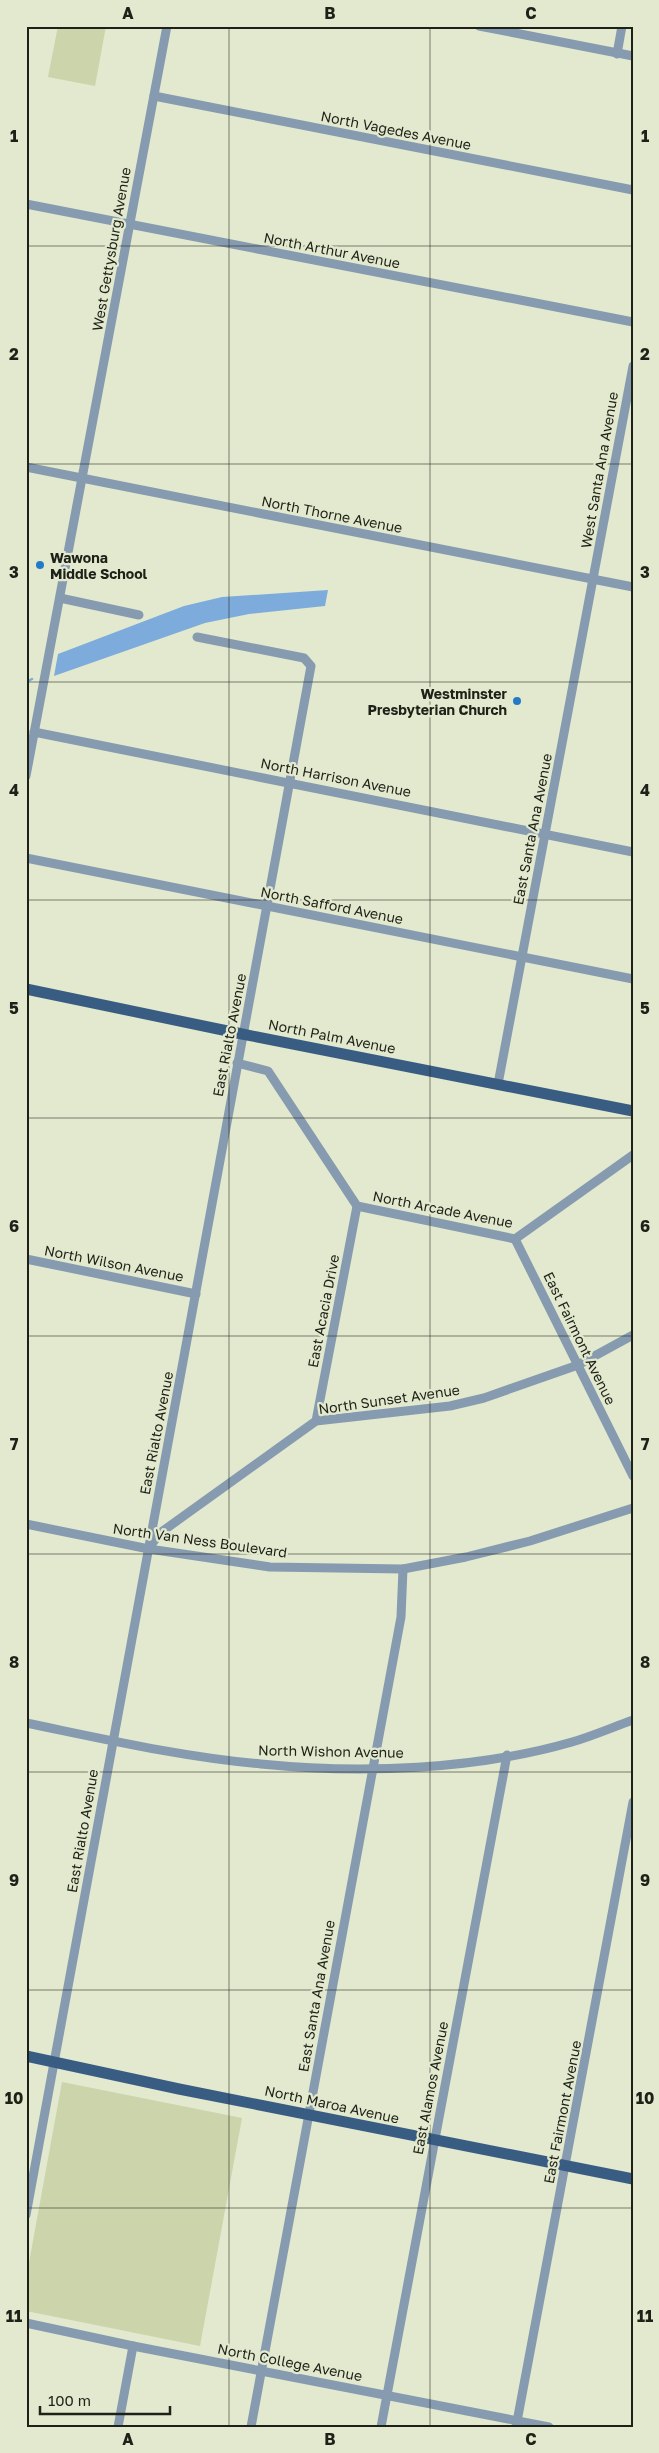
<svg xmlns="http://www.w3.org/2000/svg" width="659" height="2453" viewBox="0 0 659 2453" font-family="'Golos Text',sans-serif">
	<rect width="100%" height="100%" fill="#e2e9ce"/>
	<g fill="#cbd4ab">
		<polygon points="58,26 106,26 95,86 48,77"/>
		<polygon points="62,2082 242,2118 200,2346 26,2311 26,2279"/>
	</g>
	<polygon fill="#7dacdc" points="328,590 325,606 249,614 205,623 54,676 58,654 184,606 222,597"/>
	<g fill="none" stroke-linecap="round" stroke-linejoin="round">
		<polyline stroke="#7dacdc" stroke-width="2.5" points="26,682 32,679"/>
		<g stroke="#879bb0" stroke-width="9">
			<polyline points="479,26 633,56"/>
			<polyline points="617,54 622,26"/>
			<polyline points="154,96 633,190"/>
			<polyline points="26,204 633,322"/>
			<polyline points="26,467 633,587"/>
			<polyline points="60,598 139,615"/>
			<polyline points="34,732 633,852"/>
			<polyline points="26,776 167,26"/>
			<polyline points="26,858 633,979"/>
			<polyline points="237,1063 268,1071 357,1206 515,1239 633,1155"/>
			<polyline points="498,1084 633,366"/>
			<polyline points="515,1239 633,1476"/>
			<polyline points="26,1259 196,1294"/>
			<polyline points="316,1421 357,1206"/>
			<polyline points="26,1524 149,1549 270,1567 403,1569 466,1557 530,1541 633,1508"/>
			<polyline points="151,1545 160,1533 316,1421 450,1406 484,1398 578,1365 633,1335"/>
			<path d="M26 1723C104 1739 182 1757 261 1764 361 1774 475 1770 572 1742 593 1736 613 1727 633 1720"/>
			<polyline points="26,2215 311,666 304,658 197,637"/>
			<polyline points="26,2323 133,2346 549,2427"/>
			<polyline points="118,2427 133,2346"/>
			<polyline points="251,2427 401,1617 403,1569"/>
			<polyline points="381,2427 507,1755"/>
			<polyline points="516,2427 633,1802"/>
		</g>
		<g stroke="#395d82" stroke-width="11">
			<polyline points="26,989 242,1034 633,1111"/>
			<polyline points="26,2056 179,2089 633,2179"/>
		</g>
	</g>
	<path fill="none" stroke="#1e2117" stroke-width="1" stroke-opacity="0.55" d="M229 26V2427M430 26V2427M26 246H633M26 464H633M26 682H633M26 900H633M26 1118H633M26 1336H633M26 1554H633M26 1772H633M26 1990H633M26 2208H633"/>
	<g fill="#237ac7" stroke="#e2e9ce" stroke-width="2">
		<circle cx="40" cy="565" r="5"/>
		<circle cx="517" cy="701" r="5"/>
	</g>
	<g text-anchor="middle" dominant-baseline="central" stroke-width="4.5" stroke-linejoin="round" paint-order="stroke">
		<g font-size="14" fill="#1e2117" stroke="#e2e9ce">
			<text transform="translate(396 130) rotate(11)">North Vagedes Avenue</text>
			<text transform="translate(111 249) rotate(-80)">West Gettysburg Avenue</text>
			<text transform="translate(332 250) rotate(11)">North Arthur Avenue</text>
			<text transform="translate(599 470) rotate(-80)">West Santa Ana Avenue</text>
			<text transform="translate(332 514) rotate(11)">North Thorne Avenue</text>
			<text transform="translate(336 777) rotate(11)">North Harrison Avenue</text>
			<text transform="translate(532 829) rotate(-79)">East Santa Ana Avenue</text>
			<text transform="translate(332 905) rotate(11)">North Safford Avenue</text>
			<text transform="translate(229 1035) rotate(-79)">East Rialto Avenue</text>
			<text transform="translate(332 1036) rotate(11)">North Palm Avenue</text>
			<text transform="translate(443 1209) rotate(11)">North Arcade Avenue</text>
			<text transform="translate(114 1263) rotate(11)">North Wilson Avenue</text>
			<text transform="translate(323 1311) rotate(-79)">East Acacia Drive</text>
			<text transform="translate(580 1338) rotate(64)">East Fairmont Avenue</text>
			<text transform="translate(389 1399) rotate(-8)">North Sunset Avenue</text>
			<text transform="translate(156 1433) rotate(-79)">East Rialto Avenue</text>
			<text transform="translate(200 1540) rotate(8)">North Van Ness Boulevard</text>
			<text transform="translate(331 1751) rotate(1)">North Wishon Avenue</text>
			<text transform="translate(82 1831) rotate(-80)">East Rialto Avenue</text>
			<text transform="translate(316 1996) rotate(-80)">East Santa Ana Avenue</text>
			<text transform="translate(430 2088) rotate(-79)">East Alamos Avenue</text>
			<text transform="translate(332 2104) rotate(12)">North Maroa Avenue</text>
			<text transform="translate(562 2112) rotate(-79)">East Fairmont Avenue</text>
			<text transform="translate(290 2362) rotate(11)">North College Avenue</text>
		</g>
		<g font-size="14" font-weight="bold" fill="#1e2117" stroke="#e2e9ce" text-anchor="start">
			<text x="50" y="557">Wawona<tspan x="50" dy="16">Middle School</tspan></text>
			<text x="507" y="693" text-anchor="end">Westminster<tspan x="507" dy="16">Presbyterian Church</tspan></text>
		</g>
	</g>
	<rect width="659" height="2453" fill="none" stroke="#e2e9ce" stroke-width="55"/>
	<path d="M40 2406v8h130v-8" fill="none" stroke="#1e2117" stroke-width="2.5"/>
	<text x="48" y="2406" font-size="15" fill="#1e2117" stroke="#e2e9ce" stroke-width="4" paint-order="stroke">100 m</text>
	<rect x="28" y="28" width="604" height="2398" fill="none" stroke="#1e2117" stroke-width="2"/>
	<g font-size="16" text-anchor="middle" font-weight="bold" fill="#1e2117">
		<text x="128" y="19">A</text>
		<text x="330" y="19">B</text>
		<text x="531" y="19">C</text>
		<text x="14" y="142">1</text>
		<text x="645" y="142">1</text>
		<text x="14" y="360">2</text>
		<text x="645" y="360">2</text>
		<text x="14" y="578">3</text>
		<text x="645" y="578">3</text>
		<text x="14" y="796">4</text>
		<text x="645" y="796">4</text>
		<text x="14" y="1014">5</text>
		<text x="645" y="1014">5</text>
		<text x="14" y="1232">6</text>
		<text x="645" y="1232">6</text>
		<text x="14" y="1450">7</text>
		<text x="645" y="1450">7</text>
		<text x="14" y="1668">8</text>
		<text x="645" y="1668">8</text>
		<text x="14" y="1886">9</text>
		<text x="645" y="1886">9</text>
		<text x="14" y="2104">10</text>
		<text x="645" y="2104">10</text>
		<text x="14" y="2322">11</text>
		<text x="645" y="2322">11</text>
		<text x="128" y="2445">A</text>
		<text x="330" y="2445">B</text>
		<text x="531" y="2445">C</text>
	</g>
</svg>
